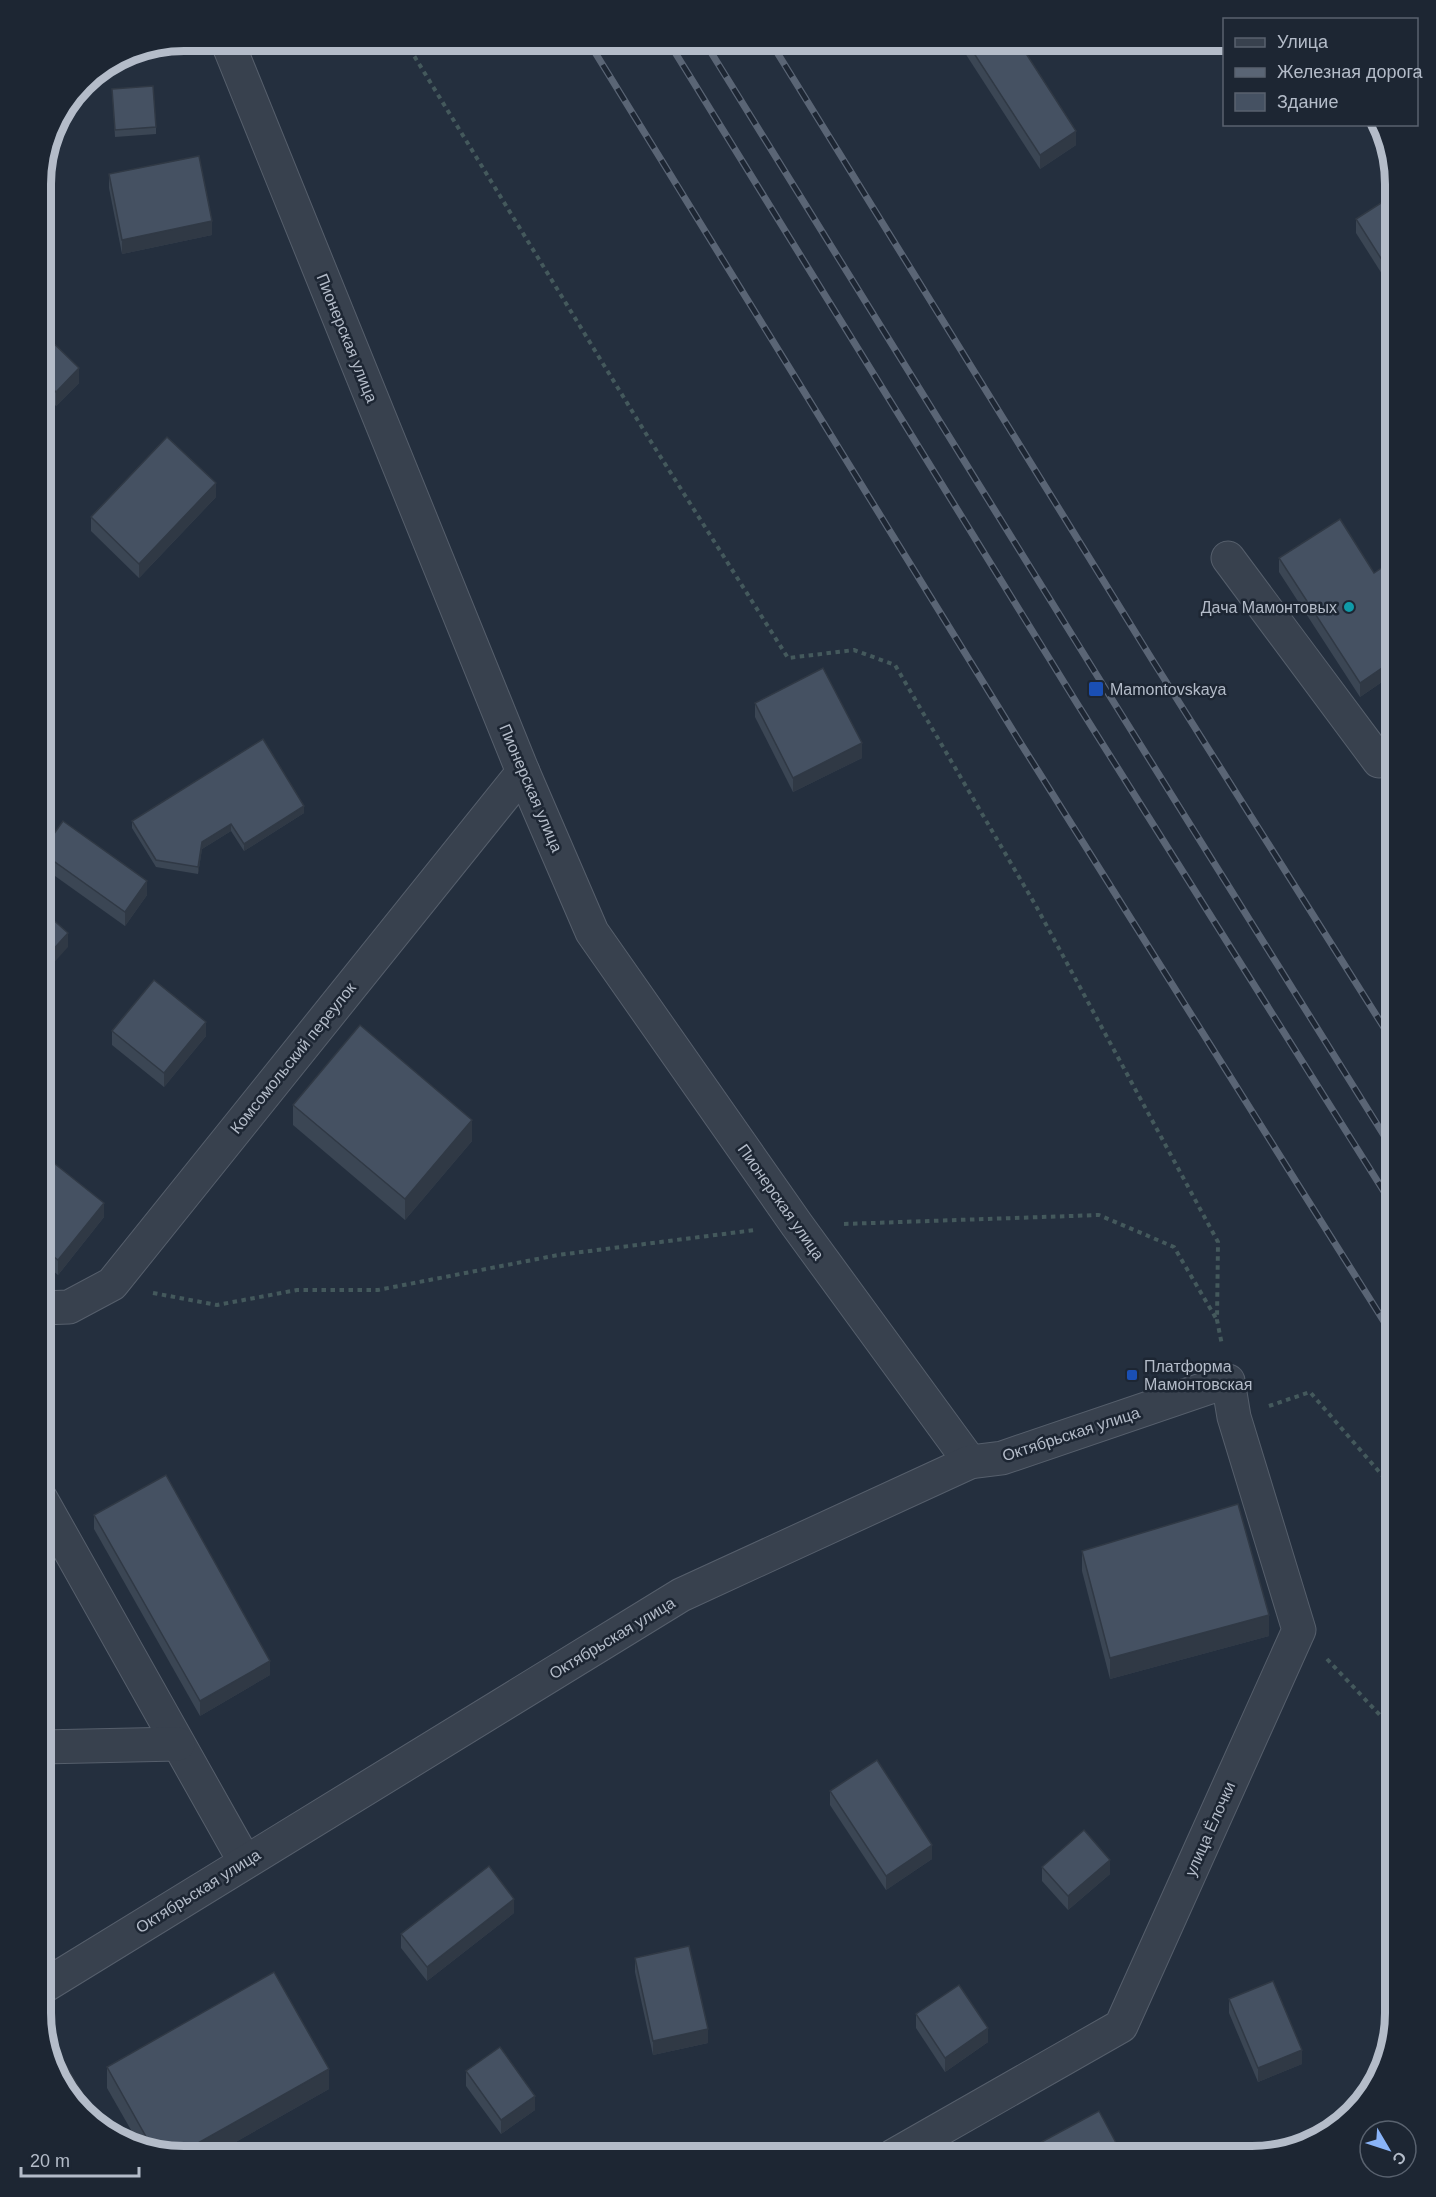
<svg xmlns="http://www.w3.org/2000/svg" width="1436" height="2197" viewBox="0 0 1436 2197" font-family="Helvetica,sans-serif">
	<rect width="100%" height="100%" fill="#242f3e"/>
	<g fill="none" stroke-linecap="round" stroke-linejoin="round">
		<g stroke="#565f6c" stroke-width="35">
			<g id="minor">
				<polyline points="227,41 523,772 592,932 797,1225 970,1462"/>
				<polyline points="1228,558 1379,761 1395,755"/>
				<polyline points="41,1308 69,1307 112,1284 523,772"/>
				<polyline points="41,1499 245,1862"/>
				<polyline points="41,1747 178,1744"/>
				<polyline points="41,1988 681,1595 970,1462 1002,1458 1228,1381 1234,1417 1299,1630 1121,2026 893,2156"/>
			</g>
		</g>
		<g stroke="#44595c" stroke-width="4" stroke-dasharray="4.5 4.5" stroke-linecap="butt">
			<polyline points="405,41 648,437 788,658 854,650 895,665 1036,906 1218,1242 1217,1320 1222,1345"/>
			<polyline points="844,1224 1099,1215 1174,1247 1217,1320"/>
			<polyline points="153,1293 217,1305 297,1290 378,1290 558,1255 755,1230"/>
			<polyline points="41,1375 54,1344"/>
			<polyline points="1269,1406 1310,1392 1395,1490"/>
			<polyline points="1327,1659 1395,1731"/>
		</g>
		<use href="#minor" stroke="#38414e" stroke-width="33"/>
		<g stroke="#5a6575" stroke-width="7">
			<g id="rail">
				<polyline points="588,41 1018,739 1395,1339"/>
				<polyline points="668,41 1078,705 1395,1209"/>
				<polyline points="704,41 1103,685 1395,1153"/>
				<polyline points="770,41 1153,661 1395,1045"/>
			</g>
		</g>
		<use href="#rail" stroke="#1d2633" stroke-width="4.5" stroke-dasharray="14" stroke-linecap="butt"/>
	</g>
	<g fill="#3b4654">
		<polygon points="965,41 1018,41 1076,145 1040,169 965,53"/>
		<polygon points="112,89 156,127 156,134 115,137"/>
		<polygon points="109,174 212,235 122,254 109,188"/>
		<polygon points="1395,194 1395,281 1389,285 1356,233 1356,219"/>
		<polygon points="41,331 79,383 56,406 41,391"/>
		<polygon points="216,497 139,578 91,531 91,517"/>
		<polygon points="1279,558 1374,573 1395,559 1395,673 1360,697 1279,572"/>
		<polygon points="755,703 862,758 793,792 755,717"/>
		<polygon points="304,813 244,851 231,831 202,849 198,874 156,867 132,828 132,821"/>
		<polygon points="41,851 147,895 125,926 41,866"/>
		<polygon points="112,1031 206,1036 164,1087 112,1045"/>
		<polygon points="293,1105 472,1141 405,1220 293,1125"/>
		<polygon points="41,1162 104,1217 58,1275 41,1261"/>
		<polygon points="94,1515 270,1675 200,1716 94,1529"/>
		<polygon points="1082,1551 1269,1636 1110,1679 1082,1571"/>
		<polygon points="830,1791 932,1859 886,1890 830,1805"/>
		<polygon points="1042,1867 1110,1874 1068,1910 1042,1881"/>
		<polygon points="514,1913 427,1981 401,1948 401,1934"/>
		<polygon points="635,1958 708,2043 653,2055 635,1972"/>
		<polygon points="1229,1999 1302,2064 1258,2082 1229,2013"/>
		<polygon points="916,2014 988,2042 945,2072 916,2028"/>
		<polygon points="107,2067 329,2089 211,2156 175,2156 139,2144 107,2088"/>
		<polygon points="466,2071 535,2110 501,2134 466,2086"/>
	</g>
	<g fill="#303945">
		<polygon points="1076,131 1076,145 1040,169 1040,155"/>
		<polygon points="212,221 212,235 122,254 122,240"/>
		<polygon points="1395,267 1395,281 1389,285 1389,271"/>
		<polygon points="79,368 79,383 56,406 56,392"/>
		<polygon points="216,483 216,497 139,578 139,564"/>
		<polygon points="1395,659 1395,673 1360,697 1360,683"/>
		<polygon points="862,743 862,758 793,792 793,778"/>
		<polygon points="304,806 304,813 244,851 244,844"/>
		<polygon points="231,824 231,831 202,849 198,874 198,867 202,842"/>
		<polygon points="147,881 147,895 125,926 125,912"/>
		<polygon points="68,933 68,947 41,977 41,963"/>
		<polygon points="206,1022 206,1036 164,1087 164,1073"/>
		<polygon points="472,1120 472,1141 405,1220 405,1199"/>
		<polygon points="104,1203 104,1217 58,1275 58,1260"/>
		<polygon points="1269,1615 1269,1636 1110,1679 1110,1658"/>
		<polygon points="270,1661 270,1675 200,1716 200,1701"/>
		<polygon points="932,1845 932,1859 886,1890 886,1876"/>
		<polygon points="1110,1860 1110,1874 1068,1910 1068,1896"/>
		<polygon points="514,1899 514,1913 427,1981 427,1967"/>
		<polygon points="988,2028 988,2042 945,2072 945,2058"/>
		<polygon points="708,2029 708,2043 653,2055 653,2041"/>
		<polygon points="1302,2050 1302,2064 1258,2082 1258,2068"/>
		<polygon points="329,2069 329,2089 211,2156 175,2156"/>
		<polygon points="535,2096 535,2110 501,2134 501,2120"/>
	</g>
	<g fill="#455162" stroke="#303945" stroke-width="1.5">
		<polygon points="966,41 1018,41 1076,131 1040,155"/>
		<polygon points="153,86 156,127 115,130 112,89"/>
		<polygon points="199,156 212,221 122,240 109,174"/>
		<polygon points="1395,194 1395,267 1389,271 1356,219"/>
		<polygon points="41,331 79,368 56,392 41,377"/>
		<polygon points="167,437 216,483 139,564 91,517"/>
		<polygon points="1340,519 1374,573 1395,559 1395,659 1360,683 1279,558"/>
		<polygon points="823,668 862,743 793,778 755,703"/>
		<polygon points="263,739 304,806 244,844 231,824 202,842 198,867 156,860 132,821"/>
		<polygon points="63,821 147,881 125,912 41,852"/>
		<polygon points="41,909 68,933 41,963"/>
		<polygon points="154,980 206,1022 164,1073 112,1031"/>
		<polygon points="360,1025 472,1120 405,1199 293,1105"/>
		<polygon points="45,1156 104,1203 58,1260 41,1247 41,1162"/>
		<polygon points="166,1475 270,1661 200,1701 94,1515"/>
		<polygon points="1238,1504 1269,1615 1110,1658 1082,1551"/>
		<polygon points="877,1760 932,1845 886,1876 830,1791"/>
		<polygon points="1084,1830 1110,1860 1068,1896 1042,1867"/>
		<polygon points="489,1866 514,1899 427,1967 401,1934"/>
		<polygon points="689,1946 708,2029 653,2041 635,1958"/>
		<polygon points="274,1972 329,2069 175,2156 153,2149 107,2067"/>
		<polygon points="1273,1981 1302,2050 1258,2068 1229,1999"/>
		<polygon points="959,1985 988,2028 945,2058 916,2014"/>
		<polygon points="500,2047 535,2096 501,2120 466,2071"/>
		<polygon points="62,2059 106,2133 105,2132 60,2084 54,2064"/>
		<polygon points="1099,2111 1123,2156 1026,2156 1023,2152"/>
	</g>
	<circle fill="#0f9aa8" stroke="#1d2633" stroke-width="2" cx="1349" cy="607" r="6"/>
	<g fill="#1a4fb4" stroke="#1d2633" stroke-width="2">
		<rect x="1088" y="681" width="16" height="16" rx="3"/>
		<rect x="1126" y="1369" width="12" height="12" rx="3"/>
	</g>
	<g text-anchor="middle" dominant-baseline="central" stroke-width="5" stroke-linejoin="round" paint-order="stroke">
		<g font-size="16" fill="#b4bcc9" stroke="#1d2633">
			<text transform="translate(347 338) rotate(68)">Пионерская улица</text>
			<text transform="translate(531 788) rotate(67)">Пионерская улица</text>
			<text transform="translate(293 1058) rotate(-51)">Комсомольский переулок</text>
			<text transform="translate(781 1202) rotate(55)">Пионерская улица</text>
			<text transform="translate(1071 1434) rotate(-18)">Октябрьская улица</text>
			<text transform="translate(612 1638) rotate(-31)">Октябрьская улица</text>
			<text transform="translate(1210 1829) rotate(-66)">улица Ёлочки</text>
			<text transform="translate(198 1891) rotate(-32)">Октябрьская улица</text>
		</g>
		<g font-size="16" fill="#b4bcc9" stroke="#1d2633" text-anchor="start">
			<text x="1337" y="607" text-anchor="end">Дача Мамонтовых</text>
			<text x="1110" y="689">Mamontovskaya</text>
			<text x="1144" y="1366">Платформа<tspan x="1144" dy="18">Мамонтовская</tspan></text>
		</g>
	</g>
	<path d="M0 0H1436V2197H0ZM184 51H1252A133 133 0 0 1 1385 184V2013A133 133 0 0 1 1252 2146H184A133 133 0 0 1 51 2013V184A133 133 0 0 1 184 51Z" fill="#1d2633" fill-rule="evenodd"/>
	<path fill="none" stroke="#b4bcc9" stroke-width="8" d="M184 51H1252A133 133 0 0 1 1385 184V2013A133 133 0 0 1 1252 2146H184A133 133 0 0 1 51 2013V184A133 133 0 0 1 184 51Z"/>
	<rect x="1223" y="18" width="195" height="108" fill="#1d2633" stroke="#59626f" stroke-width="1.5"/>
	<rect x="1235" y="38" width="30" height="9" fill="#38414e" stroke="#59626f" stroke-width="1.5"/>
	<text x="1277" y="48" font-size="18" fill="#b4bcc9">Улица</text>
	<rect x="1235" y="68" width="30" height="9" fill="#5a6575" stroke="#59626f" stroke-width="1.5"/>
	<text x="1277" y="78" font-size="18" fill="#b4bcc9">Железная дорога</text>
	<rect x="1235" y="93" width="30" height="18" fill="#455162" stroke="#59626f" stroke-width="1.5"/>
	<text x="1277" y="108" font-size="18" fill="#b4bcc9">Здание</text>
	<g transform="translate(1388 2149) rotate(129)"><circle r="28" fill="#1d2633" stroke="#59626f" stroke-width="1.5"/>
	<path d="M0-4.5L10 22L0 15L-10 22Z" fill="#8ab4f8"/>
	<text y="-9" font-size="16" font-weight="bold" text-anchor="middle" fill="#b4bcc9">С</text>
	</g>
	<path d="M21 2167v9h118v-9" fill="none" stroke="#b4bcc9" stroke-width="3"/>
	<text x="30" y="2167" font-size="18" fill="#b4bcc9" stroke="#1d2633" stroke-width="4.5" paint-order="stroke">20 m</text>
</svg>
